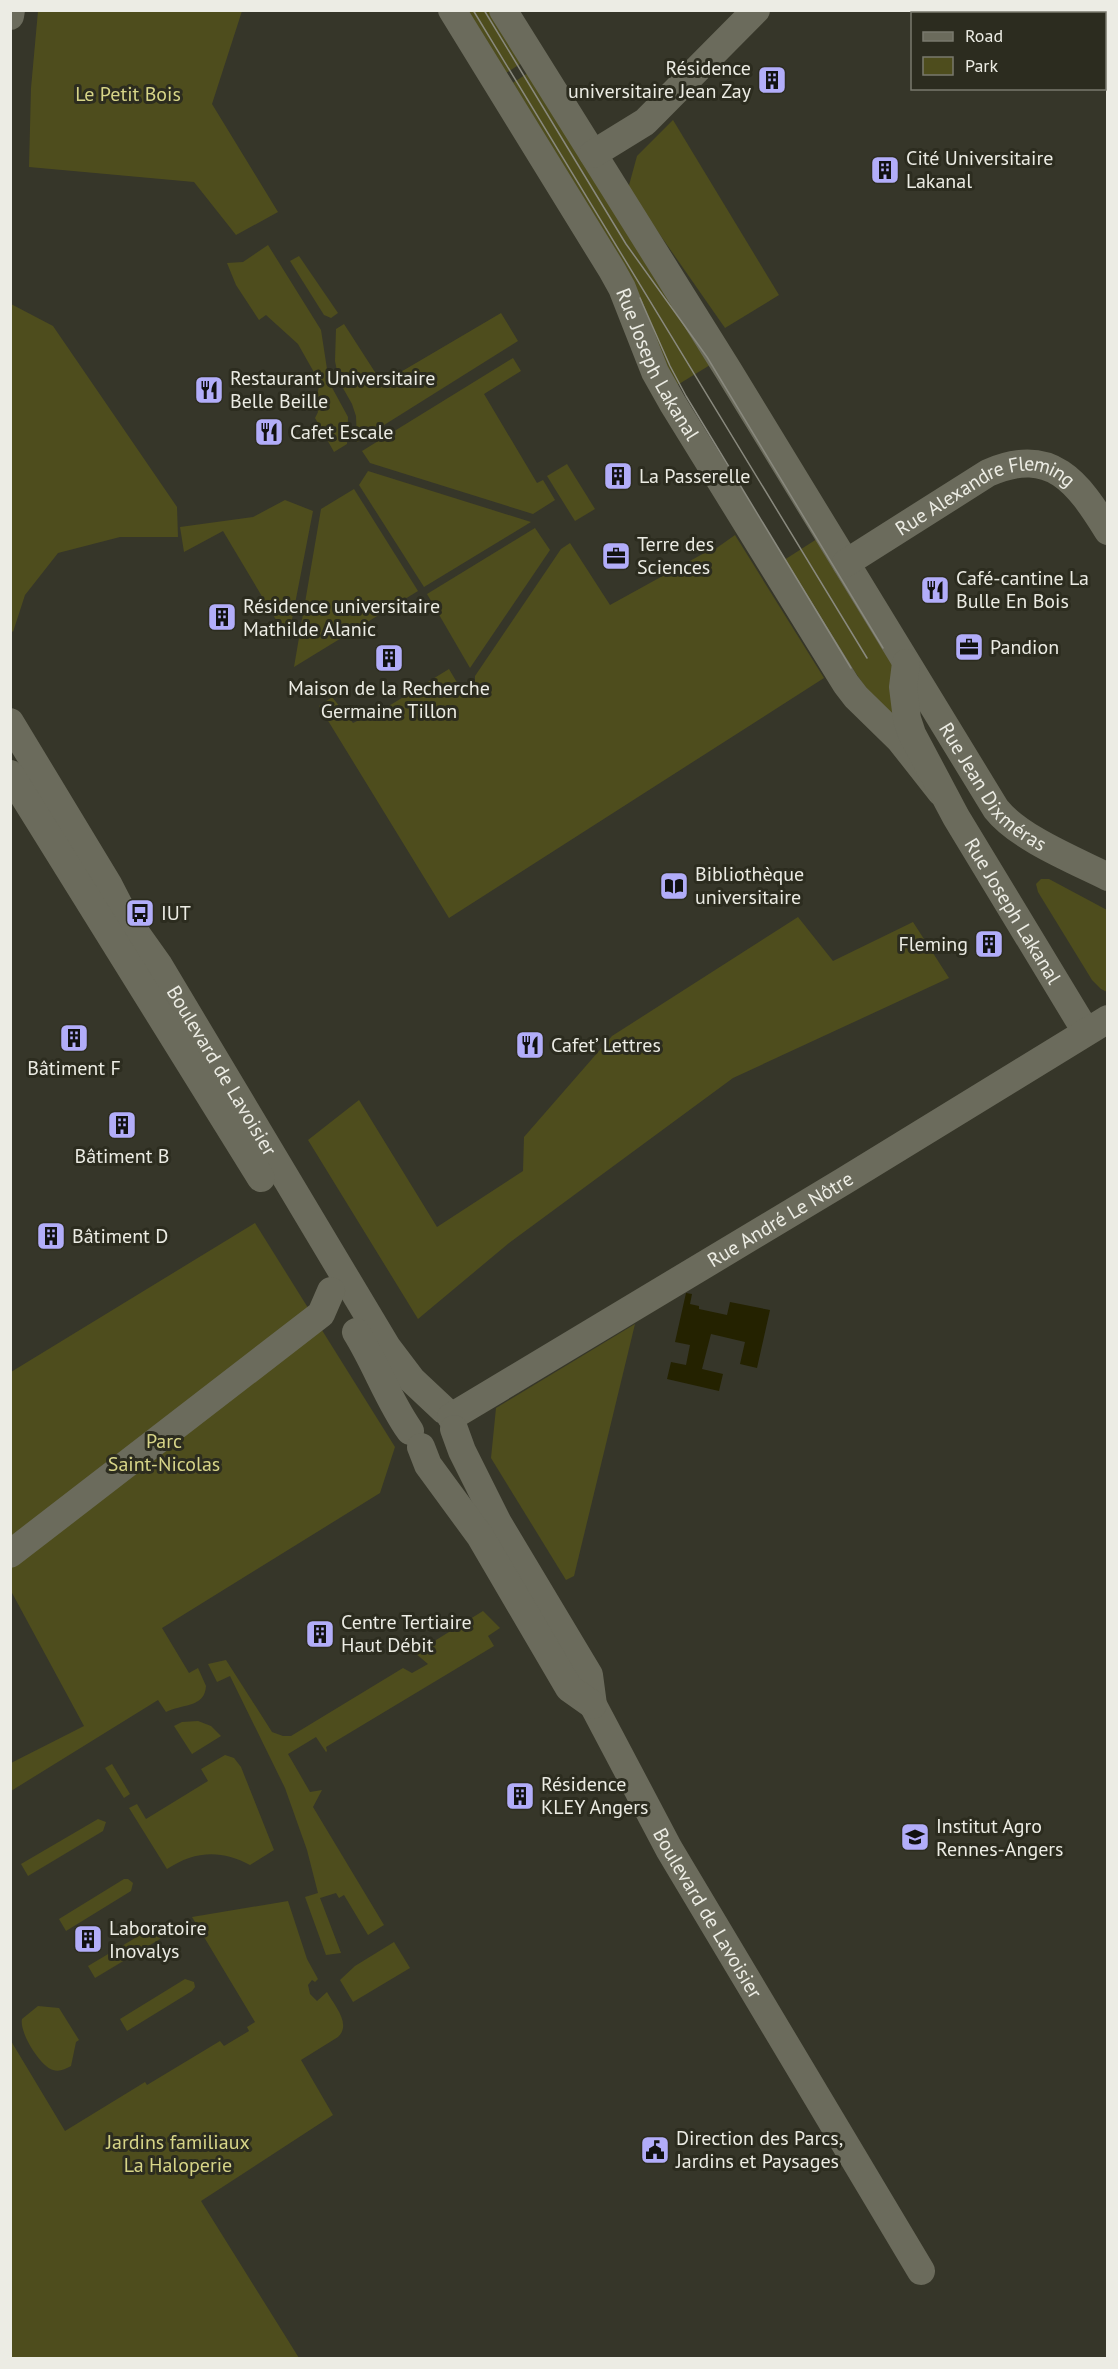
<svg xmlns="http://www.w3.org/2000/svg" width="1118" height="2369" viewBox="0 0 1118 2369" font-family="'PT Sans',sans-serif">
	<rect width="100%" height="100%" fill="#363629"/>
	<g fill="#4e4d1d">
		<polygon points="38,11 242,11 212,104 278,212 236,235 194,182 29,167 31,88"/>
		<polygon points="461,11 495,11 525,61 501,76"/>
		<polygon points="531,71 715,362 674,387 508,86"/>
		<polygon points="673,120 779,295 725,328 628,189 637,156"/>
		<polygon points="268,245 321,330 329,382 348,417 347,444 334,452 315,418 318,412 315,403 320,383 298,344 266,315 259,320 236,285 227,263 243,262"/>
		<polygon points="299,256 338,313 331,318 324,315 290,261"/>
		<polygon points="11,304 53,326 177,507 178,537 120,537 58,553 25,595 13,632 10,629"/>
		<polygon points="501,313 518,341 357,442 356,416 352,404 339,381 335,361 336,329 344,324 382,383"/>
		<polygon points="513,358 521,371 484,394 537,483 543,480 555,500 533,514 370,463 362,451"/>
		<polygon points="567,464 595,509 575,521 547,476"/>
		<polygon points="368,471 531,522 424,587 359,485"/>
		<polygon points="354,489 418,591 294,667 321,509"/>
		<polygon points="285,500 313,511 288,640 223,531 184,552 180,527 253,517"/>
		<polygon points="535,528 550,550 470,668 427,594"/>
		<polygon points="735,535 824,678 449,918 319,706 332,697 353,723 392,704 449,669 462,691 475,688 475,676 561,549 570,543 610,605 708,551 711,552"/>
		<polygon points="820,537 890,650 900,713 886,718 781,562"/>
		<polygon points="1041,879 1049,879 1107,910 1107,992 1101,989 1092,980 1038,892 1036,884"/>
		<polygon points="798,917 833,961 913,922 949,978 733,1078 509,1243 418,1319 308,1140 359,1100 437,1227 523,1171 524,1137 612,1036"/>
		<path d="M255 1223 395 1447 380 1493 162 1628 189 1673 198 1668 206 1686C205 1708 181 1704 166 1712L158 1700 11 1791V1763L84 1726 11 1591V1372Z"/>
		<polygon points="635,1324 574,1576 566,1580 491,1458 496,1408"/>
		<polygon points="483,1611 500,1628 488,1636 494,1646 326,1747 327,1751 326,1752 316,1737 288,1754 310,1792 322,1790 313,1807 384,1925 368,1935 344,1895 339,1898 336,1893 320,1898 341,1953 326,1955 305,1897 318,1893 307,1850 285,1788 230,1676 217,1682 208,1664 226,1660 272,1732 283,1736 291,1736 403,1668 412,1673 428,1664 415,1653"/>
		<polygon points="198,1721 211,1726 221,1736 192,1754 174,1726 182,1722"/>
		<path d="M225 1755 234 1758 241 1767 274 1850 250 1865C221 1849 194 1851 167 1869L129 1808 137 1804 146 1819 208 1781 201 1769Z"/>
		<polygon points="112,1764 130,1794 124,1798 105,1768"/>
		<polygon points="98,1819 106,1822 103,1831 28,1876 21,1864"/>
		<polygon points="124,1879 128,1879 133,1883 131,1891 66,1931 59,1919"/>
		<path d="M288 1901 307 1959 318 1979 315 1982 312 1980 308 1985 310 1994 317 2001 327 1992C334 2005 352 2024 338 2037L301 2060 333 2115 201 2201 299 2358H11V2041L65 2131 145 2082 147 2085 220 2041 224 2046 249 2031 247 2027 255 2022 192 1917Z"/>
		<polygon points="158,1927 163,1932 160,1939 95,1978 88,1966 152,1928"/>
		<polygon points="394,1942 410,1968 353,2002 340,1980 355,1966"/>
		<polygon points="185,1979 194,1982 195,1987 192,1991 127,2031 120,2019"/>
		<path d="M38 2006 59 2008 79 2040 76 2042 71 2066C65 2069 60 2072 53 2070 40 2066 19 2032 22 2019Z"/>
	</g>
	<polygon fill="#242200" points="686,1293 692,1294 690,1304 699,1306 699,1309 727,1315 730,1302 770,1310 757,1368 740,1364 745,1342 711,1334 702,1369 723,1374 719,1391 667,1379 671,1362 686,1365 690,1345 675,1342"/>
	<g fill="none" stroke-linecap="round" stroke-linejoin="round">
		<g stroke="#6b6b5c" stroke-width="28">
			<path id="s1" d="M452 10 612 270 622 288 655 372 673 404 846 684 856 697 900 740 941 792"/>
			<path id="s2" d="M503 10 728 370 996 809C1019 838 1074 860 1108 877"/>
			<polyline points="10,16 11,10"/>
			<polyline points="593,154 645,122 756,10"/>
			<path id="s3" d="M846 563 988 473C1052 445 1078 483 1108 531"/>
			<path id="s4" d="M906 663 903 687 907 719 912 734 956 817 1085 1030"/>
			<path id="s5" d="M10 722 108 884 126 919 158 964 387 1347 412 1380 444 1410"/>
			<polyline points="10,774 261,1178"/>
			<path d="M356 1332C376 1364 388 1400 410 1431"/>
			<path id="s6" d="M451 1417 844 1181 1108 1019"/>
			<path id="s7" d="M454 1429 462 1451 498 1523 589 1675 593 1705 669 1849 921 2271"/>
			<polyline points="421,1447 428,1465 480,1536 569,1688 593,1705"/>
			<polyline points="10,1554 321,1314 331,1291"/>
		</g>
		<g stroke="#89897e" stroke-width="1.5">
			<polyline points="473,10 867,658"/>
			<polyline points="484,10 626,244 707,357 883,648"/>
			<polyline points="640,298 670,366 686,396 851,668"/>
		</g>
	</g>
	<defs>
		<g id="building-square" transform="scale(1.5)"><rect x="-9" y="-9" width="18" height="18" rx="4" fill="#b2adf9" stroke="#2c2c1f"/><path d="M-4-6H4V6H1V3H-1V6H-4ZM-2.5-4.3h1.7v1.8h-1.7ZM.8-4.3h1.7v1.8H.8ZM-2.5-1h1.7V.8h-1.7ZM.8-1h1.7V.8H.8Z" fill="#111"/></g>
		<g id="restaurant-square" transform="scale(1.5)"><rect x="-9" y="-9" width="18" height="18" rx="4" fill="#b2adf9" stroke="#2c2c1f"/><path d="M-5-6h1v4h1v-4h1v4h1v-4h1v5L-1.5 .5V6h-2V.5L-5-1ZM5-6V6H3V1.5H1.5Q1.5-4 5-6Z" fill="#111"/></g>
		<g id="office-square" transform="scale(1.5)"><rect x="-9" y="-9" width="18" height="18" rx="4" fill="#b2adf9" stroke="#2c2c1f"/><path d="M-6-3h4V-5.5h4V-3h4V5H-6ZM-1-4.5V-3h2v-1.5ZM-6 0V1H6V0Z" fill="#111"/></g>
		<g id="library-square" transform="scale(1.5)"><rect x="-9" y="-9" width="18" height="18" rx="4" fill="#b2adf9" stroke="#2c2c1f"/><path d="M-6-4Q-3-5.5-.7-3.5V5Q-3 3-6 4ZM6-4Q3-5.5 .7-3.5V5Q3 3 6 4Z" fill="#111"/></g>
		<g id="bus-square" transform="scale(1.5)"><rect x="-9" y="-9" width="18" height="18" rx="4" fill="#b2adf9" stroke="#2c2c1f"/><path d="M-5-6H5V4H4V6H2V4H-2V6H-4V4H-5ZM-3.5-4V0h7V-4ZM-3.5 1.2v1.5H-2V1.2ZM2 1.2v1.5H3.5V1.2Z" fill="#111"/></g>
		<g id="university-square" transform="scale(1.5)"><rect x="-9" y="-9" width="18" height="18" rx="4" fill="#b2adf9" stroke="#2c2c1f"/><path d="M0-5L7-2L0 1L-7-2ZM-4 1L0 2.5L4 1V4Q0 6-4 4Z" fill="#111"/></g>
		<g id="civic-square" transform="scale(1.5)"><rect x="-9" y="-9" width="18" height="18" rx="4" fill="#b2adf9" stroke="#2c2c1f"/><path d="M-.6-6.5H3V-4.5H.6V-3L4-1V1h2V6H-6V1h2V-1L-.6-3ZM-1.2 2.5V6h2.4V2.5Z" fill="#111"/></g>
	</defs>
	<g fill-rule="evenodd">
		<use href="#building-square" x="772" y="80"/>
		<use href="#building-square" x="885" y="170"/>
		<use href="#restaurant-square" x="209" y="390"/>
		<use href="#restaurant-square" x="269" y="432"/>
		<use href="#building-square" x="618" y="476"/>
		<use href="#office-square" x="616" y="556"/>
		<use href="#restaurant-square" x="935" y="590"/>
		<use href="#building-square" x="222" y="617"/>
		<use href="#office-square" x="969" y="647"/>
		<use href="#building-square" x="389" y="658"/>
		<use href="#library-square" x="674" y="886"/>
		<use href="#bus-square" x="140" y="913"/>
		<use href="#building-square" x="989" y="944"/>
		<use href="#building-square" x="74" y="1038"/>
		<use href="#restaurant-square" x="530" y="1045"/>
		<use href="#building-square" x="122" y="1125"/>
		<use href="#building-square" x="51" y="1236"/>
		<use href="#building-square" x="320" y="1634"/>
		<use href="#building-square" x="520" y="1796"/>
		<use href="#university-square" x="915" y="1837"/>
		<use href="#building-square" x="88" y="1939"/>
		<use href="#civic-square" x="655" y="2150"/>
	</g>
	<g text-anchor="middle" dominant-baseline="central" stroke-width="6" stroke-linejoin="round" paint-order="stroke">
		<g font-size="20" fill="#ecece4" stroke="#2c2c1f" text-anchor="start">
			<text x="751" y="68" text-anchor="end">Résidence<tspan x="751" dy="23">universitaire Jean Zay</tspan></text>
			<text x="906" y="158">Cité Universitaire<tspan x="906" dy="23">Lakanal</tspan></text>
			<text x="230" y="378">Restaurant Universitaire<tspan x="230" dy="23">Belle Beille</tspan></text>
			<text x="290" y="432">Cafet Escale</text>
			<text x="639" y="476">La Passerelle</text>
			<text x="637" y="544">Terre des<tspan x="637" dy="23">Sciences</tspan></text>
			<text x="956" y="578">Café-cantine La<tspan x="956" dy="23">Bulle En Bois</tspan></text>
			<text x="243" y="606">Résidence universitaire<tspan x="243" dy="23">Mathilde Alanic</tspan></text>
			<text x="990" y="647">Pandion</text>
			<text x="389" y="688" text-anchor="middle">Maison de la Recherche<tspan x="389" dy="23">Germaine Tillon</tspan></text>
			<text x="695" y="874">Bibliothèque<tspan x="695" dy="23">universitaire</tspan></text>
			<text x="161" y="913">IUT</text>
			<text x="968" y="944" text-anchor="end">Fleming</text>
			<text x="551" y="1045">Cafet’ Lettres</text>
			<text x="74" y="1068" text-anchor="middle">Bâtiment F</text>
			<text x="122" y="1156" text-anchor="middle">Bâtiment B</text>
			<text x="72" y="1236">Bâtiment D</text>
			<text x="341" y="1622">Centre Tertiaire<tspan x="341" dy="23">Haut Débit</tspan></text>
			<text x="541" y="1784">Résidence<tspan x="541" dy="23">KLEY Angers</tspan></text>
			<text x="936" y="1826">Institut Agro<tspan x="936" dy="23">Rennes-Angers</tspan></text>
			<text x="109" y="1928">Laboratoire<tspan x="109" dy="23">Inovalys</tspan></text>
			<text x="676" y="2138">Direction des Parcs,<tspan x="676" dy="23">Jardins et Paysages</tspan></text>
		</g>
		<g font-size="20" fill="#d7d588" stroke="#2c2c1f">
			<text x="128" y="94">Le Petit Bois</text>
			<text x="164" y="1441">Parc<tspan x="164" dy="23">Saint-Nicolas</tspan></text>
			<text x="178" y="2142">Jardins familiaux<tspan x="178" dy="23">La Haloperie</tspan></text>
		</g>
		<g font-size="20" fill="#ecece4" stroke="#2c2c1f">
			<text stroke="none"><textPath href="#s1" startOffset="410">Rue Joseph Lakanal</textPath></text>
			<text stroke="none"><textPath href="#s3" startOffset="160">Rue Alexandre Fleming</textPath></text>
			<text stroke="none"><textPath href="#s2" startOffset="920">Rue Jean Dixméras</textPath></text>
			<text stroke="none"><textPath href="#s4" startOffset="276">Rue Joseph Lakanal</textPath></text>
			<text stroke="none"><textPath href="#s5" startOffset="408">Boulevard de Lavoisier</textPath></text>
			<text stroke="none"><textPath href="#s6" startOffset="384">Rue André Le Nôtre</textPath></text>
			<text stroke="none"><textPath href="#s7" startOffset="549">Boulevard de Lavoisier</textPath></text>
		</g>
	</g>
	<rect width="1118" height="2369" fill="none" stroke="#ecece4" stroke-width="24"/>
	<rect x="911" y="12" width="195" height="78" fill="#2c2c1f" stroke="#79796e" stroke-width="1.5"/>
	<rect x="923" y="32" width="30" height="9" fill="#6b6b5c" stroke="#79796e" stroke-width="1.5"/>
	<text x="965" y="42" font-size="18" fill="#ecece4">Road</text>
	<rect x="923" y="57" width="30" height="18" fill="#4e4d1d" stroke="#79796e" stroke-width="1.5"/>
	<text x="965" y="72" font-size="18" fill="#ecece4">Park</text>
</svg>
